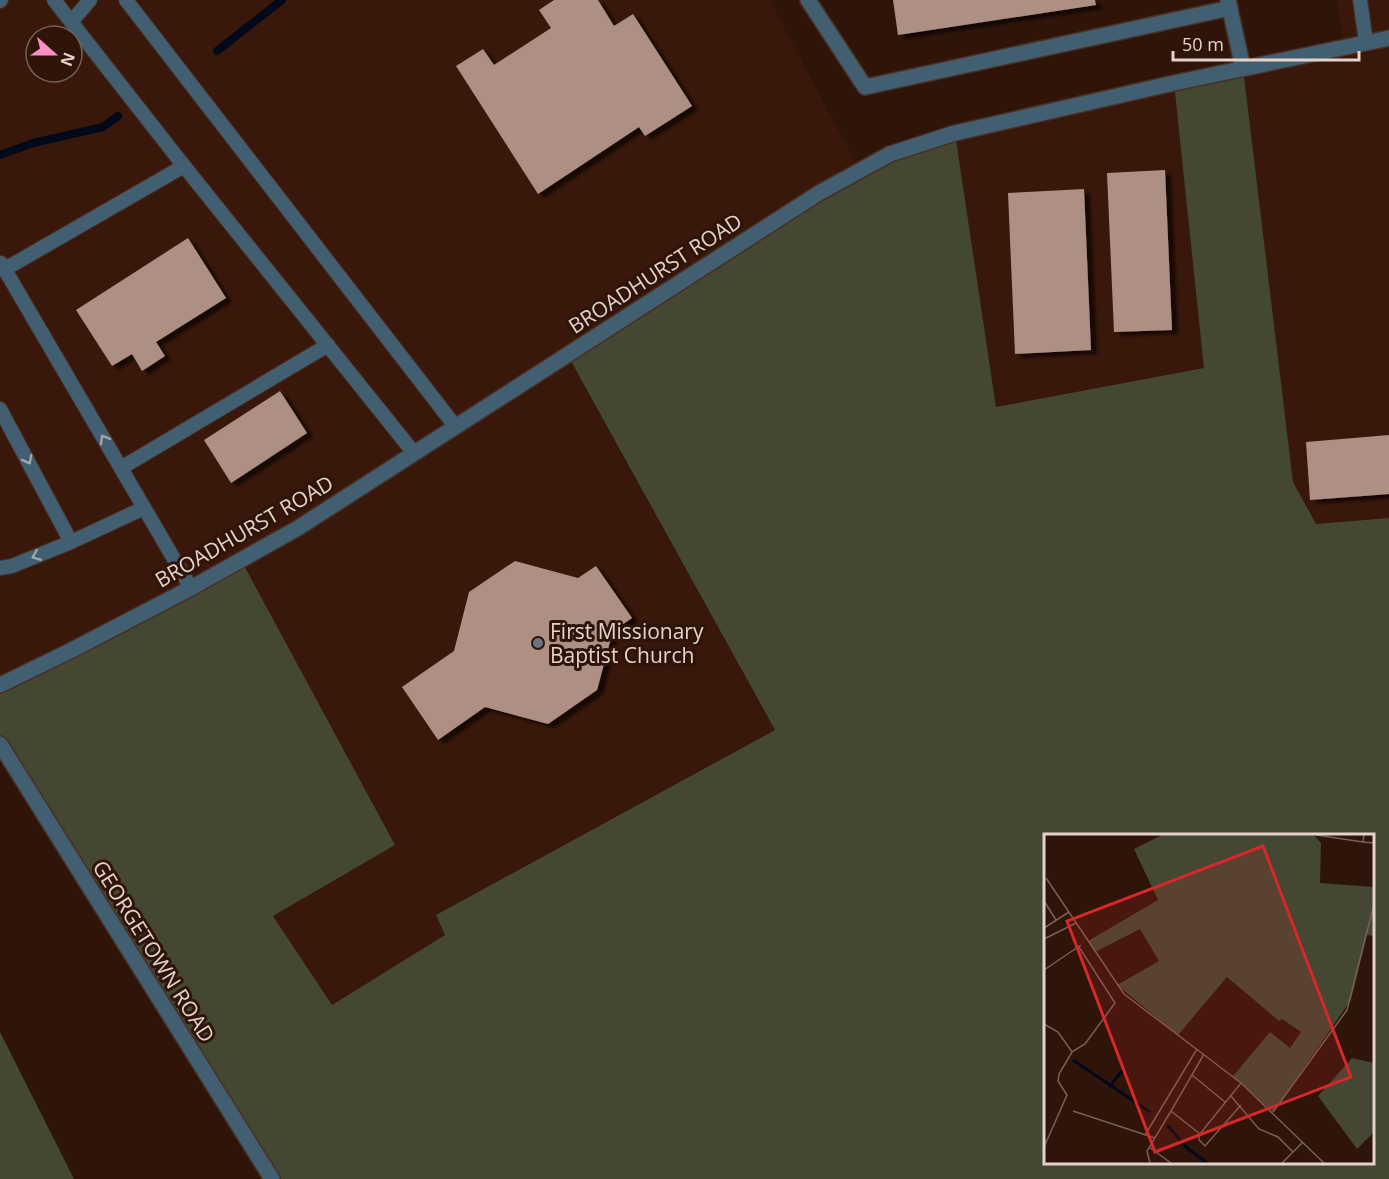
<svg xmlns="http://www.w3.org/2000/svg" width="1389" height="1179" viewBox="0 0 1389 1179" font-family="'Open Sans',sans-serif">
	<defs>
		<filter id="shadow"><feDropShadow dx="6" dy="4" stdDeviation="1.5" flood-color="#0009"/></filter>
	</defs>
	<rect width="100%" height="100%" fill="#2f1409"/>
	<g fill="#39170a" fill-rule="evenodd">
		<path d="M0 0H770L860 171 567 355 775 730 436 915 445 935 331 1006 273 916 395 845 0 685ZM36 36H72V72H36Z"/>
		<polygon points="1336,0 1389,0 1389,518 1316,524 1293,482 1243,68 1344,46"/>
		<polygon points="1174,83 1205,368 996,407 955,133"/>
	</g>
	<g fill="#444731" fill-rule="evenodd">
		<path d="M1243 68 1293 482 1316 524 1389 518V1179H272L0 744V685L241 560 395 845 273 916 332 1005 445 935 436 915 775 730 567 354 824 190 955 133 996 407 1204 368 1174 83ZM1046 836H1372V1162H1046Z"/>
		<polygon points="0,1032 74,1179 0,1179"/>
	</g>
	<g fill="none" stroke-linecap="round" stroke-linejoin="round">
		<g stroke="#01091a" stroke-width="8">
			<polyline points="217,51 282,0"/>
			<polyline points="0,155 33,143 103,127 118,116"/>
		</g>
	</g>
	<g fill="#ae8f84" filter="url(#shadow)">
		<polygon points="554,0 598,0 614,26 633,14 692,106 645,136 639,127 538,194 456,66 483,49 494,65 551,28 539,10"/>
		<polygon points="893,0 1095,0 1096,5 898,35"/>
		<polygon points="1165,170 1172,330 1114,332 1107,173"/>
		<polygon points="1084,189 1091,350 1015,354 1008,193"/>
		<polygon points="188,238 226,298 156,342 165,356 142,371 132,354 112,366 76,310"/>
		<polygon points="280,391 307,433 231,483 204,440"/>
		<polygon points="1389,435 1389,494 1310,500 1306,442"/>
		<polygon points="515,561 578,578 596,566 632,618 613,631 597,690 548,724 485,707 438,740 402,687 454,651 469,592"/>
	</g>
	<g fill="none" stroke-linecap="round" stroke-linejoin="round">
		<g stroke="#482f24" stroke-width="16">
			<g id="service">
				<polyline points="54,0 184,166"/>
				<polyline points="126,0 455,426"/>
				<polyline points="1360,0 1366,42"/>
				<polyline points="0,1 1,0"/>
				<polyline points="71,22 90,0"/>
				<polyline points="1,263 191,588"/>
				<polyline points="5,269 184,166 414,453"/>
				<polyline points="0,409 71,542"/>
				<polyline points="121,468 328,345"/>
				<polyline points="0,568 12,566 71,542 144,508"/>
			</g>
		</g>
		<g stroke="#482f24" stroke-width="18">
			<g id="minor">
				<polyline points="808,0 865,87 1230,8"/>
				<polyline points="1228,0 1243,68"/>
				<polyline points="0,685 72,650 191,588 298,528 819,193 890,154 955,133 1174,83 1389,38"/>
				<polyline points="0,744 272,1179"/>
			</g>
		</g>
		<use href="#service" stroke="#415f71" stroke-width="14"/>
		<use href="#minor" stroke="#415f71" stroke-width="15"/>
	</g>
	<defs><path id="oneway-chevron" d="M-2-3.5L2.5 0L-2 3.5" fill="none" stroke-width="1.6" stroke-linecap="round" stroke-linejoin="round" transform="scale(1.5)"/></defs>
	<g stroke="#a3a4a6">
		<use href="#oneway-chevron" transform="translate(104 439) rotate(-120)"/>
		<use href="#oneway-chevron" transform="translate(28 460) rotate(62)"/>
		<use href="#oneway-chevron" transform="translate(36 556) rotate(158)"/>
	</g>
	<circle fill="#6b7280" stroke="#2f1409" stroke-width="2" cx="538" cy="643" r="6"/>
	<g text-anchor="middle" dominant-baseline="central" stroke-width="6" stroke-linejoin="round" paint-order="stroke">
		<g font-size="21" fill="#e5d2ca" stroke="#2f1409">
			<text transform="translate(655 273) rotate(-33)">BROADHURST ROAD</text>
			<text transform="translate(244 531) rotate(-30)">BROADHURST ROAD</text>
			<text transform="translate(154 951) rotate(58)">GEORGETOWN ROAD</text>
		</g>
		<g font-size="21" fill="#e5d2ca" stroke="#2f1409" text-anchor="start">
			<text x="550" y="631">First Missionary<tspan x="550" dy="24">Baptist Church</tspan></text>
		</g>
	</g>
	<g transform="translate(1044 834)">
		<rect width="330" height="330" fill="#2f1409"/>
		<path d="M118 1H270L277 9 276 49 330 53V102L323 101 307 166 229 278 189 242 226 198 246 214 257 198 238 185 235 187 183 143 134 201 73 151 115 127 96 95 51 118 44 107 114 66 90 15ZM308 224 330 229V298L313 315 274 262Z" fill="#444731"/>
		<path fill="none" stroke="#01091a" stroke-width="3" d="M29 226 106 278M65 253 79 236M123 291 143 314 163 329"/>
		<path fill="none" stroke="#786056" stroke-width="1.5" d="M272 1 319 8M320 1 319 8 330 9M2 44 80 160 197 249 280 329M0 67 12 86M0 94 25 78M0 105 32 89M0 136 37 111M0 190 14 198 28 218 41 210 71 169 35 113M148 241 181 268M197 249 155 301V306L161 312 197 271M186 261 215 295 234 303 249 318M29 277 111 304M229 278 303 176 330 70M156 300 127 277 160 220M101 301 153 215M0 313 23 261 14 247 15 240 28 218M105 313 127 329M106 329 103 317 127 277M238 329 259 308"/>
		<path fill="#d62828" fill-opacity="0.15" stroke="#d62828" stroke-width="3" d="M219 12 307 243 111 318 23 87Z"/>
		<rect width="330" height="330" fill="none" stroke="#e5d2ca" stroke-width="3"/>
	</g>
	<g transform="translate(54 54) rotate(111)"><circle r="28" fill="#2f1409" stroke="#786056" stroke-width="1.5"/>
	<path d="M0-4.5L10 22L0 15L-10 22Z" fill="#fa8fc7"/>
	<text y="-9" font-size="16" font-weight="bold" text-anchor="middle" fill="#e5d2ca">N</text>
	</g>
	<path d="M1173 51v9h186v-9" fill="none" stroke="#e5d2ca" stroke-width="3"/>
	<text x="1182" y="51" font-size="18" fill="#e5d2ca" stroke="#2f1409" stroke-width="4.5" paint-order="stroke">50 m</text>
</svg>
